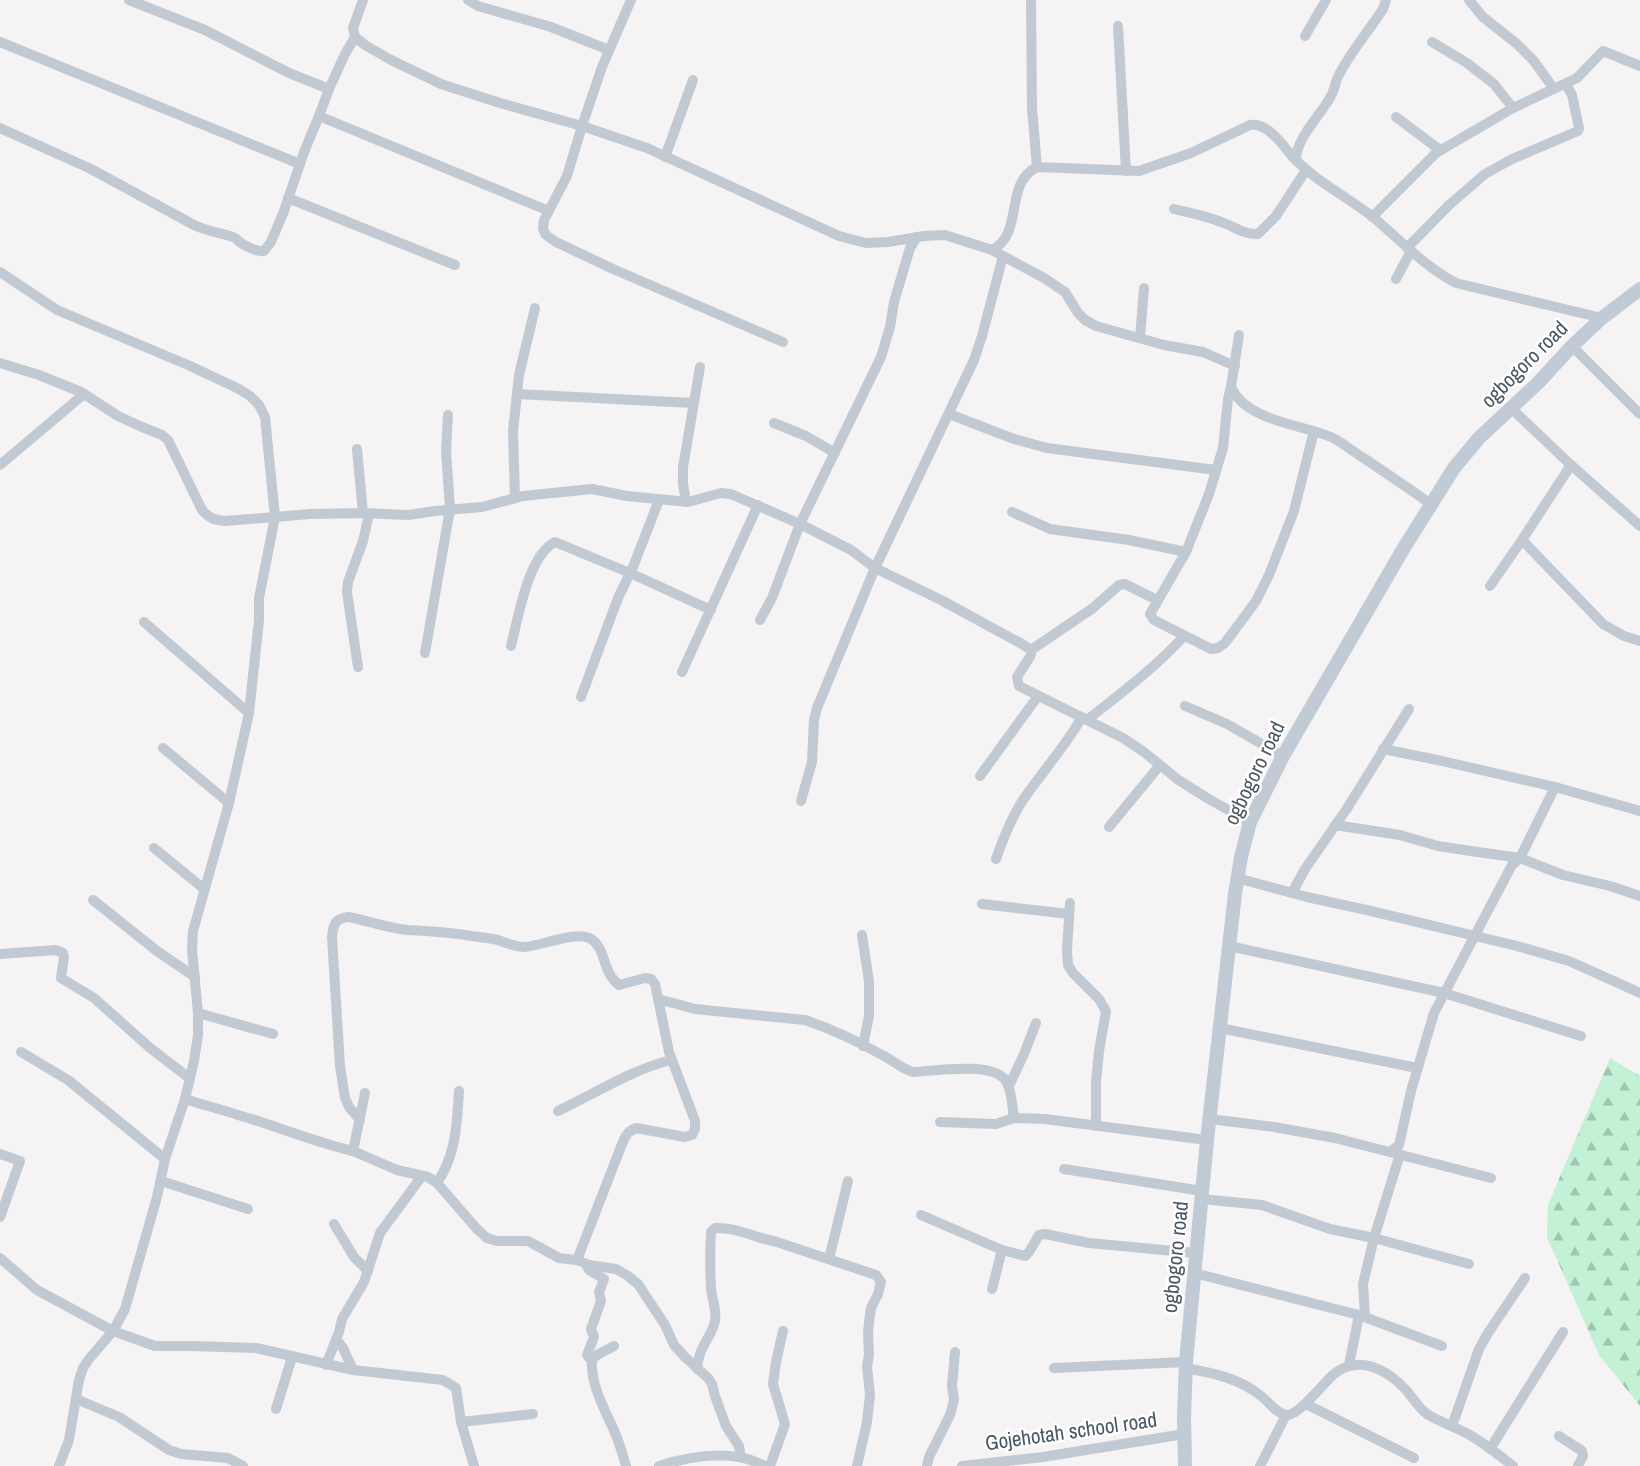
<svg xmlns="http://www.w3.org/2000/svg" width="1640" height="1466" viewBox="0 0 1640 1466" font-family="'Archivo Narrow',sans-serif">
	<defs>
		<pattern id="forest-firs" width="22" height="20" patternUnits="userSpaceOnUse" patternTransform="scale(1.5)"><rect width="22" height="20" fill="#c3f1d5"/><path d="M5 1l3.5 6h-7zM16 11l3.5 6h-7z" fill="#a0c6b0"/></pattern>
	</defs>
	<rect width="100%" height="100%" fill="#f5f3f3"/>
	<polygon fill="url(#forest-firs)" points="1610,1058 1640,1076 1640,1406 1599,1355 1547,1237 1548,1205"/>
	<g fill="none" stroke-linecap="round" stroke-linejoin="round">
		<g stroke="#c1cad2" stroke-width="10">
			<polyline points="129,0 205,30 289,73 329,89"/>
			<polyline points="363,0 353,28 355,37 365,45 391,60 441,84 500,103 582,126 647,148 839,236 866,243 888,242 924,236 945,235 992,250 1044,278 1065,292 1078,313 1085,320 1096,326 1164,345 1203,352 1235,366"/>
			<polyline points="468,0 478,6 551,27 609,50"/>
			<polyline points="631,0 602,67 582,126 567,176 544,220 543,229 546,235 556,242 613,269 783,342"/>
			<polyline points="1031,0 1032,108 1037,167"/>
			<polyline points="1469,0 1483,17 1517,44 1533,60 1554,89"/>
			<polyline points="1118,26 1126,171"/>
			<polyline points="1305,36 1326,0"/>
			<polyline points="0,42 300,164"/>
			<polyline points="1432,42 1467,63 1494,84 1513,108"/>
			<polyline points="319,116 549,211"/>
			<polyline points="1396,117 1440,150"/>
			<path d="M0 128 91 169 194 225C207 231 220 233 233 237 239 239 235 239 241 243 247 247 258 252 264 251L271 242 284 211 304 152 319 116 329 89 345 54 355 37"/>
			<polyline points="665,157 693,80"/>
			<path d="M1296 160C1296 138 1321 115 1331 96 1334 91 1335 84 1337 79 1347 56 1369 31 1383 9L1386 0"/>
			<polyline points="288,198 455,265"/>
			<path d="M1174 209C1190 213 1206 216 1221 222 1234 226 1244 235 1258 234L1276 216 1306 170"/>
			<polyline points="1372,217 1436,153 1513,108 1577,78 1603,51 1640,66"/>
			<polyline points="1407,248 1449,205 1485,174 1512,159 1578,131 1579,128 1572,95 1566,84"/>
			<path d="M992 250C1025 233 1003 184 1037 167L1139 171 1191 153 1250 125C1267 122 1282 144 1292 156 1315 181 1346 196 1373 217 1400 240 1424 266 1456 283L1602 318"/>
			<polyline points="0,272 57,310 188,365 237,388 250,396 259,405 265,417 275,517 310,514 363,513 408,515 435,511 482,507 523,496 592,489 627,496 688,502 721,493 731,494 800,524 851,550 875,568 941,600 1022,644 1031,650 1031,655 1017,677 1019,686 1123,738 1144,752 1177,779 1207,798 1250,822"/>
			<polyline points="1396,279 1411,251"/>
			<path d="M1239 335 1231 387C1246 421 1300 424 1331 437 1342 442 1352 451 1362 457 1385 472 1408 488 1431 504"/>
			<polyline points="1140,338 1144,288"/>
			<polyline points="1572,346 1640,414"/>
			<path d="M0 363 39 375 81 392 118 416 142 427 162 435 168 440 202 510C209 518 214 520 225 521L275 517 259 598V620L249 713 229 803 193 931 192 950 198 1013V1035L194 1061 185 1099 165 1159 157 1197 125 1309 113 1331 89 1359 83 1368 79 1380 69 1440 59 1466"/>
			<polyline points="1231,387 1228,399 1223,448 1209,494 1186,552 1150,614 1154,620 1211,649 1218,648 1225,643 1256,601 1269,575 1294,511 1314,431"/>
			<polyline points="517,394 693,403"/>
			<polyline points="1511,408 1571,465 1640,526"/>
			<polyline points="949,414 1014,439 1047,448 1216,470"/>
			<polyline points="774,423 806,436 835,453"/>
			<polyline points="357,449 363,513"/>
			<polyline points="0,465 84,394"/>
			<polyline points="515,498 513,431 519,375 535,308"/>
			<polyline points="686,502 683,484 683,467 700,367"/>
			<polyline points="1012,512 1050,529 1129,540 1186,552"/>
			<polyline points="1522,540 1603,624 1624,636 1640,641"/>
			<polyline points="1490,586 1522,540 1571,465"/>
			<polyline points="760,620 772,598 800,524 881,357 890,327 894,302 910,248 917,237"/>
			<polyline points="144,622 249,713"/>
			<path d="M511 646C518 618 528 556 555 542L630 573 711 610"/>
			<polyline points="1031,650 1093,608 1119,585 1125,584 1157,600"/>
			<polyline points="425,653 450,509 446,450 448,415"/>
			<polyline points="358,667 347,592 348,582 363,541 369,514"/>
			<polyline points="682,672 758,505"/>
			<polyline points="581,697 618,598 633,567 659,500"/>
			<polyline points="1185,706 1227,724 1283,756"/>
			<path d="M1087 720C1121 693 1155 668 1184 636"/>
			<polyline points="163,748 229,803"/>
			<polyline points="1383,749 1442,761 1555,787 1520,858 1512,865 1434,1013 1411,1091 1399,1145 1390,1152"/>
			<polyline points="980,776 1038,696"/>
			<polyline points="1555,787 1640,811"/>
			<polyline points="801,801 812,762 814,720 817,708 875,568 974,360 982,336 1003,256"/>
			<polyline points="1335,825 1400,835 1438,846 1464,850 1520,858 1563,875 1610,886 1640,896"/>
			<polyline points="1109,827 1160,765"/>
			<polyline points="154,848 204,889"/>
			<path d="M996 859C1003 839 1011 818 1023 800 1042 772 1065 747 1082 717"/>
			<polyline points="1237,878 1307,897 1371,911 1517,946 1569,961 1640,993"/>
			<polyline points="1292,893 1305,869 1346,810 1409,709"/>
			<polyline points="93,900 157,951 195,977"/>
			<polyline points="1070,903 1067,950 1068,965 1073,973 1099,999 1106,1011 1099,1051 1096,1082 1096,1126"/>
			<polyline points="982,904 1069,914"/>
			<polyline points="862,935 869,982 869,1016 863,1046"/>
			<polyline points="1229,946 1444,993 1581,1036"/>
			<polyline points="0,954 56,950 63,953 64,957 61,978 94,998 149,1047 189,1078"/>
			<path d="M658 999 695 1009 805 1020C832 1029 859 1042 884 1056 894 1061 902 1069 913 1072 934 1071 993 1061 1006 1081 1012 1091 1012 1106 1014 1118"/>
			<polyline points="198,1013 273,1034"/>
			<polyline points="1220,1028 1417,1068"/>
			<polyline points="21,1052 68,1080 165,1159"/>
			<polyline points="1009,1086 1024,1054 1036,1023"/>
			<polyline points="365,1093 353,1151 397,1170 428,1177 437,1183 477,1229 487,1238 497,1241 528,1241 559,1258 577,1260 589,1265 616,1269 628,1276 638,1284 665,1325 674,1345 685,1357 708,1378 712,1384 715,1396 726,1426 739,1446 741,1457"/>
			<path d="M185 1099C203 1105 220 1109 238 1115 277 1126 313 1142 353 1151"/>
			<path d="M558 1111C596 1093 631 1070 671 1060"/>
			<polyline points="1210,1119 1274,1127 1335,1138 1491,1178"/>
			<path d="M360 1120 349 1107 345 1098 343 1085 340 1066 332 937C333 925 335 918 349 917 368 921 388 928 407 930 428 931 449 932 471 936 480 937 489 938 498 940 507 943 515 947 524 947 541 946 578 930 591 939 607 949 601 971 619 985L645 978 651 979 655 984 669 1052 695 1121V1129L692 1135 685 1137 636 1128C628 1131 625 1136 622 1144L577 1260"/>
			<polyline points="940,1122 996,1124 1014,1118 1045,1119 1207,1140"/>
			<polyline points="0,1154 20,1161 0,1217"/>
			<polyline points="1064,1169 1202,1191"/>
			<polyline points="161,1181 248,1209"/>
			<path d="M437 1183C456 1155 457 1124 459 1091"/>
			<polyline points="1202,1199 1262,1205 1330,1229 1374,1238 1469,1264"/>
			<polyline points="921,1215 1002,1250 1025,1256 1029,1252 1039,1235 1045,1234 1089,1243 1196,1253"/>
			<polyline points="334,1224 354,1257 368,1271"/>
			<polyline points="0,1258 37,1290 113,1331 155,1346 192,1346 256,1348 353,1370 443,1380 456,1388 461,1422 474,1466"/>
			<polyline points="829,1259 848,1181"/>
			<polyline points="586,1264 589,1270 604,1279 599,1292 601,1301 591,1329 594,1337 587,1355 592,1361"/>
			<polyline points="1194,1273 1359,1315 1442,1346"/>
			<polyline points="992,1289 1002,1250"/>
			<polyline points="1365,1317 1363,1284 1374,1238 1400,1154"/>
			<polyline points="336,1339 343,1348 353,1370"/>
			<path d="M614 1346C606 1351 598 1353 592 1359 590 1386 606 1411 616 1435 620 1445 623 1456 626 1466"/>
			<polyline points="326,1365 339,1332 342,1319 364,1282 380,1233 422,1176"/>
			<polyline points="1349,1365 1359,1315"/>
			<polyline points="1054,1368 1186,1362"/>
			<path d="M1185 1368C1213 1373 1239 1378 1261 1396 1268 1401 1278 1415 1287 1415 1299 1416 1324 1382 1334 1374 1359 1354 1388 1370 1406 1390 1413 1398 1419 1408 1427 1414 1440 1422 1455 1427 1468 1434 1484 1443 1499 1455 1513 1466"/>
			<path d="M697 1369C698 1347 711 1339 715 1321 717 1311 712 1299 711 1288 710 1270 710 1250 711 1232L715 1228C737 1227 756 1238 777 1242L876 1275 881 1282 878 1294 871 1308 869 1322 868 1333 869 1355 867 1366 870 1395 867 1422 857 1466"/>
			<polyline points="76,1399 119,1417 169,1450 181,1454 228,1458 243,1466"/>
			<polyline points="1306,1404 1414,1458"/>
			<polyline points="276,1409 292,1357"/>
			<polyline points="461,1422 533,1414"/>
			<polyline points="1452,1426 1479,1349 1488,1333 1525,1278"/>
			<polyline points="1559,1436 1582,1451 1583,1456 1578,1466"/>
			<polyline points="1490,1449 1563,1332"/>
			<path d="M659 1466C684 1458 713 1453 739 1457 748 1458 757 1463 766 1466"/>
			<polyline points="770,1466 785,1424 773,1384 776,1362 783,1331"/>
			<polyline points="927,1466 929,1457 950,1415 954,1400 952,1386 955,1352"/>
			<polyline points="962,1466 1043,1457 1184,1434"/>
			<polyline points="1260,1466 1286,1415"/>
		</g>
		<polyline stroke="#c1cbd6" stroke-width="14" points="1185,1466 1184,1417 1186,1362 1207,1140 1235,894 1241,857 1250,822 1283,756 1402,551 1454,468 1479,438 1538,383 1572,346 1602,318 1640,289"/>
	</g>
	<g text-anchor="middle" dominant-baseline="central" stroke-width="5" stroke-linejoin="round" paint-order="stroke">
		<g font-size="21" fill="#4a5661" stroke="#fff">
			<text transform="translate(1524 364) rotate(-45)">ogbogoro road</text>
			<text transform="translate(1254 773) rotate(-64)">ogbogoro road</text>
			<text transform="translate(1175 1257) rotate(-84)">ogbogoro road</text>
			<text transform="translate(1071 1431) rotate(-8)">Gojehotah school road</text>
		</g>
	</g>
</svg>
